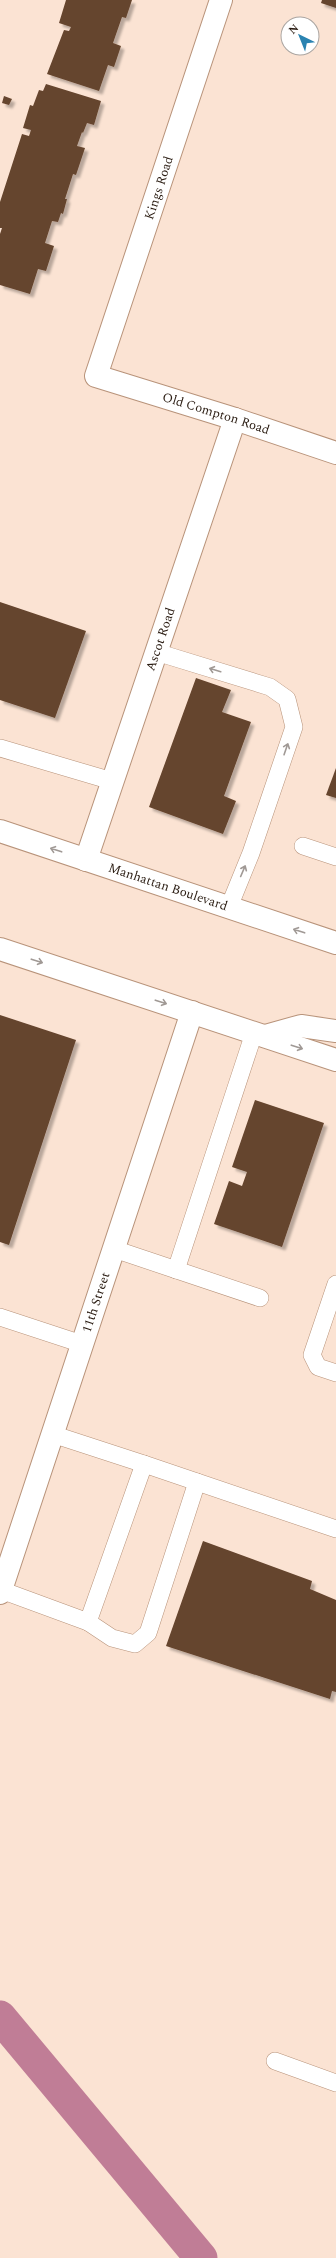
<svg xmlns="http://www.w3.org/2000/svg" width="336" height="2258" viewBox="0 0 336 2258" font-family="Spectral,serif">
	<defs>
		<filter id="shadow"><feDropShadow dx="3.5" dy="3.5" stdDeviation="1" flood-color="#0004"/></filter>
	</defs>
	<rect width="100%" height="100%" fill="#fbe3d3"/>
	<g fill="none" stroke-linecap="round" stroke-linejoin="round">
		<polyline stroke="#c07d96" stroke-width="33" points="0,2017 201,2258"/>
	</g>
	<g fill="#65442d" filter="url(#shadow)">
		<polygon points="66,0 132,0 126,18 122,17 113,43 121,46 114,67 108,65 99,91 47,74 64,30 69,31 71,27 59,23"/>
		<polygon points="322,0 336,0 336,8 321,3"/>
		<polygon points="46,84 101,101 94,125 87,123 83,133 82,132 77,146 85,148 76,175 73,174 65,199 67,199 63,214 61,213 58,222 52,221 45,243 54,246 46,271 38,269 30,294 0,285 0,234 2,228 0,228 0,202 22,134 29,136 31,130 23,128 30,105 33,106 39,90 43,91"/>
		<polygon points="4,96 12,99 9,105 2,103"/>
		<polygon points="0,602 86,631 55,718 0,700"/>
		<polygon points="196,678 231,690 222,712 251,722 224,796 236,801 223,834 149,807"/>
		<polygon points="336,768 336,798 326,795"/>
		<polygon points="0,1015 76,1040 9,1245 0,1242"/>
		<polygon points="255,1100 324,1123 282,1247 214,1224 229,1181 242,1186 247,1172 232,1167"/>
		<polygon points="203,1541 312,1581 310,1589 336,1600 336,1692 332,1691 330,1699 166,1646"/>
	</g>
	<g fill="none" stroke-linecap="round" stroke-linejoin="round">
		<g stroke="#b8937a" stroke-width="18">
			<g id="service">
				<polyline points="156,652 270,687 287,699 294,727 251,853 229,907"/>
				<polyline points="0,748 112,781"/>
				<polyline points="303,846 336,857"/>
				<polyline points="114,1249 260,1298"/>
				<polyline points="176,1270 254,1033"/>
				<polyline points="336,1284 312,1355 318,1367 336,1373"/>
				<polyline points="0,1317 82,1344"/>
				<polyline points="52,1434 144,1464"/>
				<polyline points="1,1590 88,1622 144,1464 336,1529"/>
				<polyline points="88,1622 112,1638 135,1644 148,1633 197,1482"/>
				<polyline points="275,2061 336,2083"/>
			</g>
		</g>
		<g stroke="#b8937a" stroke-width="24">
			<g id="minor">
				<path id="s1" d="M221 0 96 376 235 419 336 453"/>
				<path id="s2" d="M86 860 235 419"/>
				<path id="s3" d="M0 1593 192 1012"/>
			</g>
		</g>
		<g stroke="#b8937a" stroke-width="24">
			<g id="tertiary">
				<path id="s4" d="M0 831 336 943"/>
				<polyline points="0,949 336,1060"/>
				<polyline points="265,1036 301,1026 336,1031"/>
			</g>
		</g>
		<use href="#service" stroke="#fff" stroke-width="17"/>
		<use href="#minor" stroke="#fff" stroke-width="22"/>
		<use href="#tertiary" stroke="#fff" stroke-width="22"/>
	</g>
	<defs><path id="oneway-shaft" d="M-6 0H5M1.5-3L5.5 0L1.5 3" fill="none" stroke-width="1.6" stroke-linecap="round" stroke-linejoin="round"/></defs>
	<g stroke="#a09995">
		<use href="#oneway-shaft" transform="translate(215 670) rotate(-163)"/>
		<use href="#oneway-shaft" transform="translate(286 749) rotate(-71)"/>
		<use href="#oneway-shaft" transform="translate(56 850) rotate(-162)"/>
		<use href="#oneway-shaft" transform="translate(243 871) rotate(-67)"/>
		<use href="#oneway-shaft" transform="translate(299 931) rotate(-162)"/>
		<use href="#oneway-shaft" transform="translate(37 961) rotate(18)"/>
		<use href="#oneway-shaft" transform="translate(161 1002) rotate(18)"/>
		<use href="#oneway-shaft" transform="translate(297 1047) rotate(18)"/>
	</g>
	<g text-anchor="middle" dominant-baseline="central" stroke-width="4" stroke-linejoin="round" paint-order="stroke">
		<g font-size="13" fill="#2b1d13" stroke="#fff">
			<text transform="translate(159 188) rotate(-72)">Kings Road</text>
			<text stroke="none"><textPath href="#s1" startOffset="522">Old Compton Road</textPath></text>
			<text stroke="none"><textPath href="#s2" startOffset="233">Ascot Road</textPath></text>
			<text stroke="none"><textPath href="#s4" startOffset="177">Manhattan Boulevard</textPath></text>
			<text stroke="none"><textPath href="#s3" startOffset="306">11th Street</textPath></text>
		</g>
	</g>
	<g transform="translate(300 36) rotate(317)"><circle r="19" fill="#ffffff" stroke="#aaa5a1"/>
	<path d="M0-3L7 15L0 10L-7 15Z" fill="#2a83b1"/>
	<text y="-6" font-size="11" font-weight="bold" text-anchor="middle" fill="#2b1d13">N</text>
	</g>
</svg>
